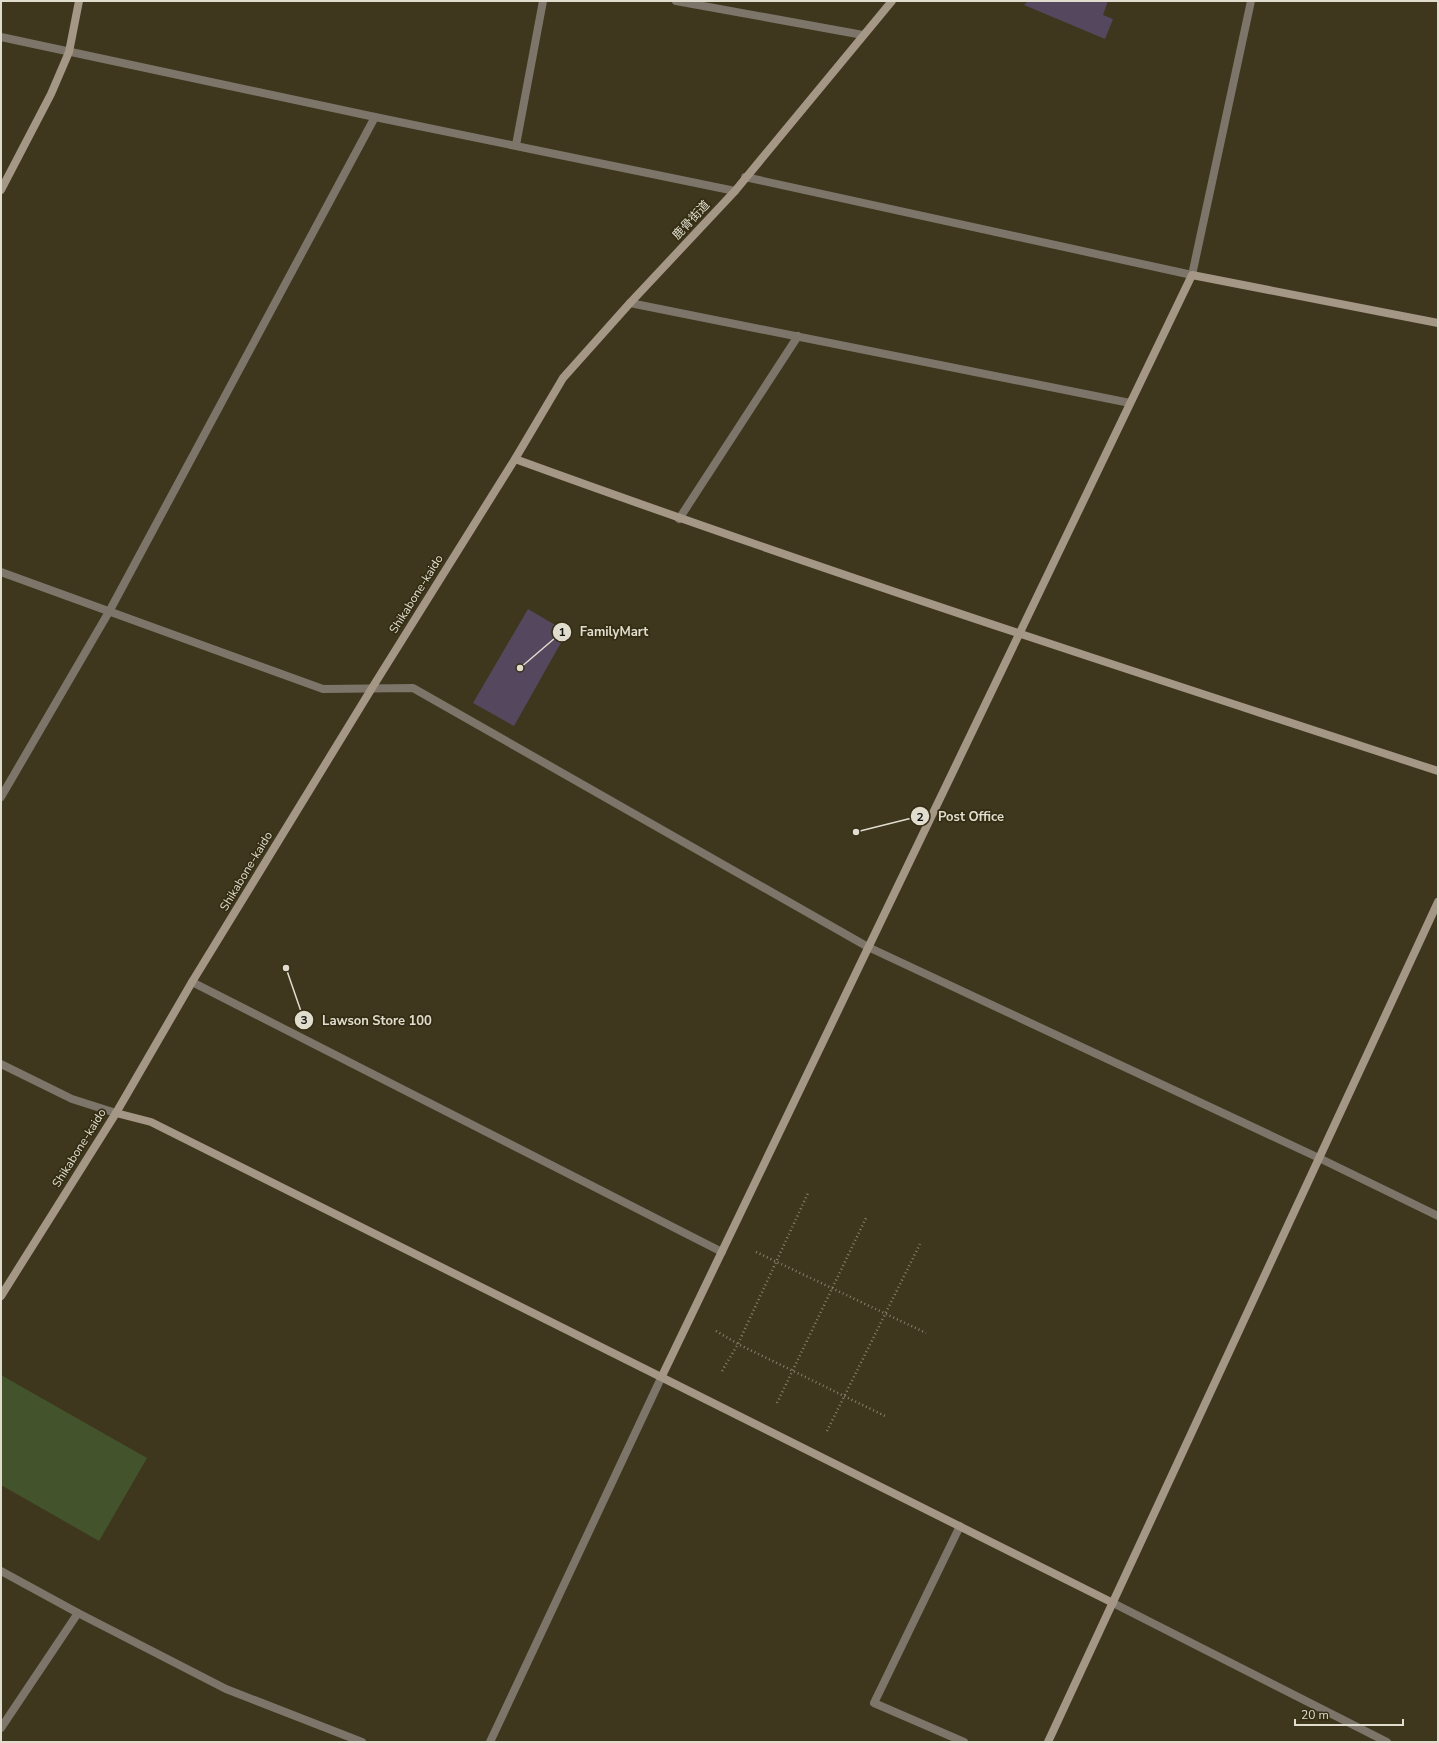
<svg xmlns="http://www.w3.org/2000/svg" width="1439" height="1743" viewBox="0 0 1439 1743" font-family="'Nunito Sans','Noto Sans JP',sans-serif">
	<rect width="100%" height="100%" fill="#3e371d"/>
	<polygon fill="#43532b" points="1,1375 147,1458 99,1541 1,1485"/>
	<g fill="#55475e">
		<polygon points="1028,1 1108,1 1103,15 1113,19 1105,39 1024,5"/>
		<polygon points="528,609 567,632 514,726 473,703"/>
	</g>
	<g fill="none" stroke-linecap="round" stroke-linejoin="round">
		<g stroke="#87826d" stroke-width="2.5" stroke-dasharray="1 3" stroke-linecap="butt">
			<polyline points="756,1252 926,1333"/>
			<polyline points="716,1331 738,1344 885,1416"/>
			<polyline points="722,1371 738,1344 809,1191"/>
			<polyline points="777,1403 866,1218"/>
			<polyline points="827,1431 920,1244"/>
		</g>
		<g stroke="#7d756a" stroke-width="8">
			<polyline points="676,1 863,35"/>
			<polyline points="630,303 1130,403"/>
			<polyline points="679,519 798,336"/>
			<polyline points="192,982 722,1252"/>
			<polyline points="960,1526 874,1703 964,1742"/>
		</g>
		<g stroke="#7d756a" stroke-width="8">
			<polyline points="1,37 375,117 735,191"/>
			<polyline points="516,145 543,1"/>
			<polyline points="745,177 1192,275 1251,1"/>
			<polyline points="1,572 323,689 413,688 868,947 1319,1158 1438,1216"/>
			<polyline points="1,797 110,610 375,117"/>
			<polyline points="1,1064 72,1099 116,1113"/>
			<polyline points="1,1571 78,1613 226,1689 362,1742"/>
			<polyline points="1113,1603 1387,1742"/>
			<polyline points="1,1728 78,1613"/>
			<polyline points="490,1742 662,1376"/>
		</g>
		<g stroke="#a49786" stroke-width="8">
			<polyline points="1,190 51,94 69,52 79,1"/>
			<path d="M515 459C820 570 1129 670 1438 771"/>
			<polyline points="116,1113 151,1122 1113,1603"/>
			<polyline points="1,1296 116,1113 192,982 372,688 515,459 563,378 630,303 735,191 892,1"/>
			<polyline points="662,1376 1192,275 1438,323"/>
			<polyline points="1048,1742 1438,902"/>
		</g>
	</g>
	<g text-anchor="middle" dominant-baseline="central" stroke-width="3.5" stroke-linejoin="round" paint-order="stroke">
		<g font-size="12" fill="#e1ddce" stroke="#342d13">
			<text transform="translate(691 220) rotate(-47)">鹿骨街道</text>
			<text transform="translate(416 594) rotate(-58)">Shikabone-kaido</text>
			<text transform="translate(246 871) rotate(-59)">Shikabone-kaido</text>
			<text transform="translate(79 1148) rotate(-58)">Shikabone-kaido</text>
		</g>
	</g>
	<path fill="none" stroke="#e1ddce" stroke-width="1.5" d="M520 668L562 632M856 832L920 816M286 968L304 1020"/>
	<g fill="#e1ddce" stroke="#342d13" stroke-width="1.5">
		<circle cx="520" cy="668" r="4"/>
		<circle cx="856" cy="832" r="4"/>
		<circle cx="286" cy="968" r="4"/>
		<circle cx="562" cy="632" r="10"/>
		<circle cx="920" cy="816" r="10"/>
		<circle cx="304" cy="1020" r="10"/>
	</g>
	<g font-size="12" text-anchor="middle" font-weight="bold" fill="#111">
		<text x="562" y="636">1</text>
		<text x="920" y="821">2</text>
		<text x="304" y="1024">3</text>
	</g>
	<g font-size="13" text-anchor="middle" font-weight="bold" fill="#e1ddce" stroke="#342d13" stroke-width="3.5" stroke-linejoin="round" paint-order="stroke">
		<text x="614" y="636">FamilyMart</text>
		<text x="971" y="821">Post Office</text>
		<text x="377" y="1025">Lawson Store 100</text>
	</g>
	<rect width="1439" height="1743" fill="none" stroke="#e1ddce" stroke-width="4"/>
	<path d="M1295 1719v6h108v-6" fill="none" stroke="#e1ddce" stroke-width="2"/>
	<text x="1301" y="1719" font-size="12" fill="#e1ddce" stroke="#342d13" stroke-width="3" paint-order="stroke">20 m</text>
</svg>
